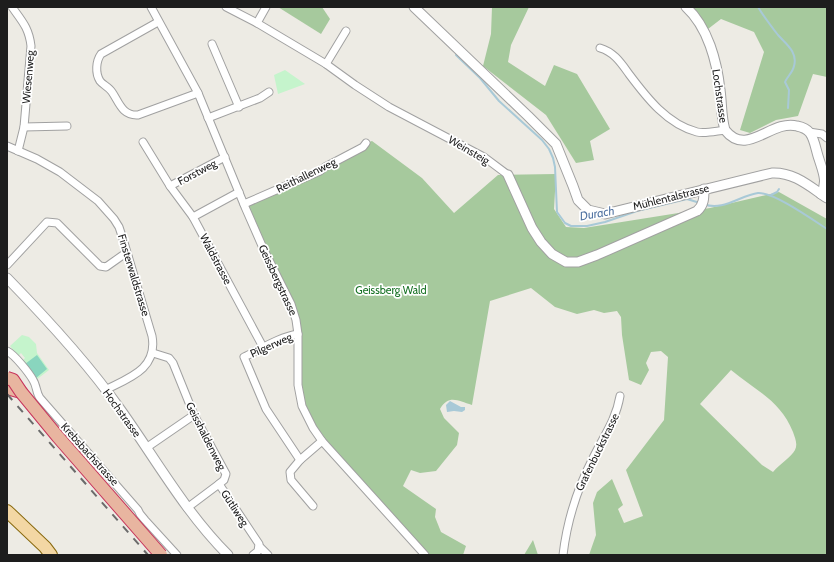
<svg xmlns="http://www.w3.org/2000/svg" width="834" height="562" viewBox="0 0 834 562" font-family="Cabin,sans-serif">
	<rect width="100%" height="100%" fill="#edebe4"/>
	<g fill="#a6c99d" fill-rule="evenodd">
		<polygon points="278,7 322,7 330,19 321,34"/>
		<polygon points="492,7 529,7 511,45 508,62 545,86 554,65 577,74 610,129 590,141 594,160 576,163 546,115 483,66 491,34"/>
		<polygon points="692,7 827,7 827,77 813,74 798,116 776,120 750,133 740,130 764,52 754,32 721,19 708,29 696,11"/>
		<path d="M372 141 422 178 454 213 498 175 556 174 554 209 566 227 584 228 710 208 779 192 827 219V555H589L596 535 593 503 597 492 612 479 623 505 618 509 624 523 643 516 626 470 664 420 668 357 661 351 651 352 646 363 649 370 641 385 629 380 622 335 621 317 617 311 604 313 594 310 577 314 555 307 531 288 490 301 472 405C458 401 449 394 440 409L444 418 459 433 457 445 436 471 420 473 411 470 403 486 436 509 435 517 441 532 466 546 463 555H425L322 441 302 406 296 320 244 204 320 171 366 143ZM731 370C756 391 780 400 793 432 795 438 798 444 795 450 791 457 779 465 773 472L762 465 700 404Z"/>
		<polygon points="533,540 538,555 524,555"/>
	</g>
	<g fill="#c5f4cc">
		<polygon points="285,70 305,84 278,94 274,75"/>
		<polygon points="22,335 29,337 36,344 37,353 49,370 36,380 22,361 25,358 21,353 18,356 10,346"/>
	</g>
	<polygon fill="#89d5be" points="37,355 47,369 36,378 25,364"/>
	<polygon fill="#a8c9d7" points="450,401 461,407 465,407 465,410 462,412 454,411 447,412 446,405"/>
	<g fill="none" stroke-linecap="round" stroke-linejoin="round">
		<g stroke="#a8c9d7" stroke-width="2">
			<path d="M758 7C764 17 771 26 778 35 786 44 798 52 794 66 793 72 787 77 785 82L789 90 788 108"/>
			<polyline points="456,55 480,78 499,101 542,140 549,149 553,158 555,167 557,212 565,223 571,226 587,226 605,222 637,211 687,199 700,203"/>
			<polyline points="771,195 777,192 779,189"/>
			<path d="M704 204C722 212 741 195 758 193 774 192 813 220 827 229"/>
		</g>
		<g stroke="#a1a1a1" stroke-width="9">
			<g id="minor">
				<path d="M12 7C22 21 29 28 31 46L24 127 18 151"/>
				<polyline points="151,7 198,93 245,207 263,248 291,304 296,320 298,334 298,385 302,406 313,428 322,441 425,555"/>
				<polyline points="226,7 257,23 326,64 355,85 389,107 484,157 508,175"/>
				<path d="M158 22 101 54C96 61 95 73 100 81 103 85 109 87 112 92 119 102 122 116 138 115L198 93"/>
				<polyline points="257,23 266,7"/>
				<polyline points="212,44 239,107"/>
				<path d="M600 48C614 52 621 63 629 74 647 98 667 124 697 132 705 134 716 131 725 130"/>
				<polyline points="326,64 346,31"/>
				<polyline points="208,118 260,98 269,92"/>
				<polyline points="24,127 67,126"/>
				<polyline points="809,132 822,134 827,138"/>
				<polyline points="143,142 170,186 193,217"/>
				<path d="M7 146 37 159 60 172 98 201 114 219 119 227 123 239 152 336C158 369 129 378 105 390"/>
				<polyline points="170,186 225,157"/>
				<polyline points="239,192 193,217 263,347"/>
				<polyline points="244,204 320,171 325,167 363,147 366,143"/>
				<polyline points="7,265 47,222 57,223 100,266 106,267 123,255 128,257"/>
				<path d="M298 334C279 337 261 349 244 357L266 409 300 460"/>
				<path d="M7 351C15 355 29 373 33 380 37 386 36 393 40 398L138 510 140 514 145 520 177 555"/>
				<polyline points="153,353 169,358 173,363 194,415 226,474 224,480 219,484"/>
				<polyline points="146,448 194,415"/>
				<polyline points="313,506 291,480 290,472 300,460 322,441"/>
				<polyline points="187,508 219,484 259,544 258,551 253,555"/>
				<polyline points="260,547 268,555"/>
				<path d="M563 555C567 521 577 489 593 458 603 437 616 420 620 396"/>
			</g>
		</g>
		<g stroke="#a1a1a1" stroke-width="11">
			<g id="tertiary">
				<path d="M414 7 528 116 556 144 573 186 578 200 588 210 605 214 772 173C794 172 809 186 827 198"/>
				<path d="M686 7C708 27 717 62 720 90 722 103 721 117 725 130 747 158 771 119 797 126 802 127 807 129 810 133 815 140 816 151 819 159 823 172 828 182 821 194"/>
				<path d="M508 175 532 228 541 242 552 254 566 262H578L597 255 697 211C704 205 704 198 704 189"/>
				<path d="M7 278C47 319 87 362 120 409 155 458 185 512 228 555"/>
			</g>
		</g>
		<g stroke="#88690e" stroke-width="14">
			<polyline id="primary" points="7,511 45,547 51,555"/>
		</g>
		<g stroke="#c8355c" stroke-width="14">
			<polyline id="trunk" points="7,388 21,392"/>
		</g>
		<use href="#minor" stroke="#fff" stroke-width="7"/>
		<use href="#tertiary" stroke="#fff" stroke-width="9"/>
		<use href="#primary" stroke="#f3d7a4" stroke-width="12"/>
		<use href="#trunk" stroke="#e8b5a0" stroke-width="12"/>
		<polyline stroke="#6b6b6b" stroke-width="2" stroke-dasharray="8 8" stroke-linecap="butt" points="7,394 148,555"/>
		<g stroke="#c8355c" stroke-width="14" stroke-linecap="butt">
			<polyline id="trunk-bridge" points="7,378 13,380 21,392 58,437 161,555"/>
		</g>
		<use href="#trunk-bridge" stroke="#e8b5a0" stroke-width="12"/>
	</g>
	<g text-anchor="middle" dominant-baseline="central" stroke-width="3.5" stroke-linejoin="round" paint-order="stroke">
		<g font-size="11" fill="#1d1d1d" stroke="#fff">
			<text transform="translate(28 77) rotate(-85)">Wiesenweg</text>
			<text transform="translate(720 96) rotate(82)">Lochstrasse</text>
			<text transform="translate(469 150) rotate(30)">Weinsteig</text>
			<text transform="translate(197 172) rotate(-28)">Forstweg</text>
			<text transform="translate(306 175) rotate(-26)">Reithallenweg</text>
			<text transform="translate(671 197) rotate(-14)">Mühlentalstrasse</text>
			<text transform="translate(216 259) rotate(62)">Waldstrasse</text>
			<text transform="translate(134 275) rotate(73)">Finsterwaldstrasse</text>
			<text transform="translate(278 280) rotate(65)">Geissbergstrasse</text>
			<text transform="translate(271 345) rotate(-24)">Pilgerweg</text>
			<text transform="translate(122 413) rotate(54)">Hochstrasse</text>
			<text transform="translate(206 436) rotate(63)">Geisshaldenweg</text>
			<text transform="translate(597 452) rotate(-64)">Grafenbuckstrasse</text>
			<text transform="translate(90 454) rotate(48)">Krebsbachstrasse</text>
			<text transform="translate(235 508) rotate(57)">Gütliweg</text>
		</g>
		<g font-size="11" fill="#167124" stroke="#fff">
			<text x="391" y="290">Geissberg Wald</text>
		</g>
		<g font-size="12" font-style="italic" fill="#5375a3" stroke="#fff">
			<text transform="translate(597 213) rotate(-10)">Durach</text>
		</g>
	</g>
	<rect width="834" height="562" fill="none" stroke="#1d1d1d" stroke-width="16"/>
</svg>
